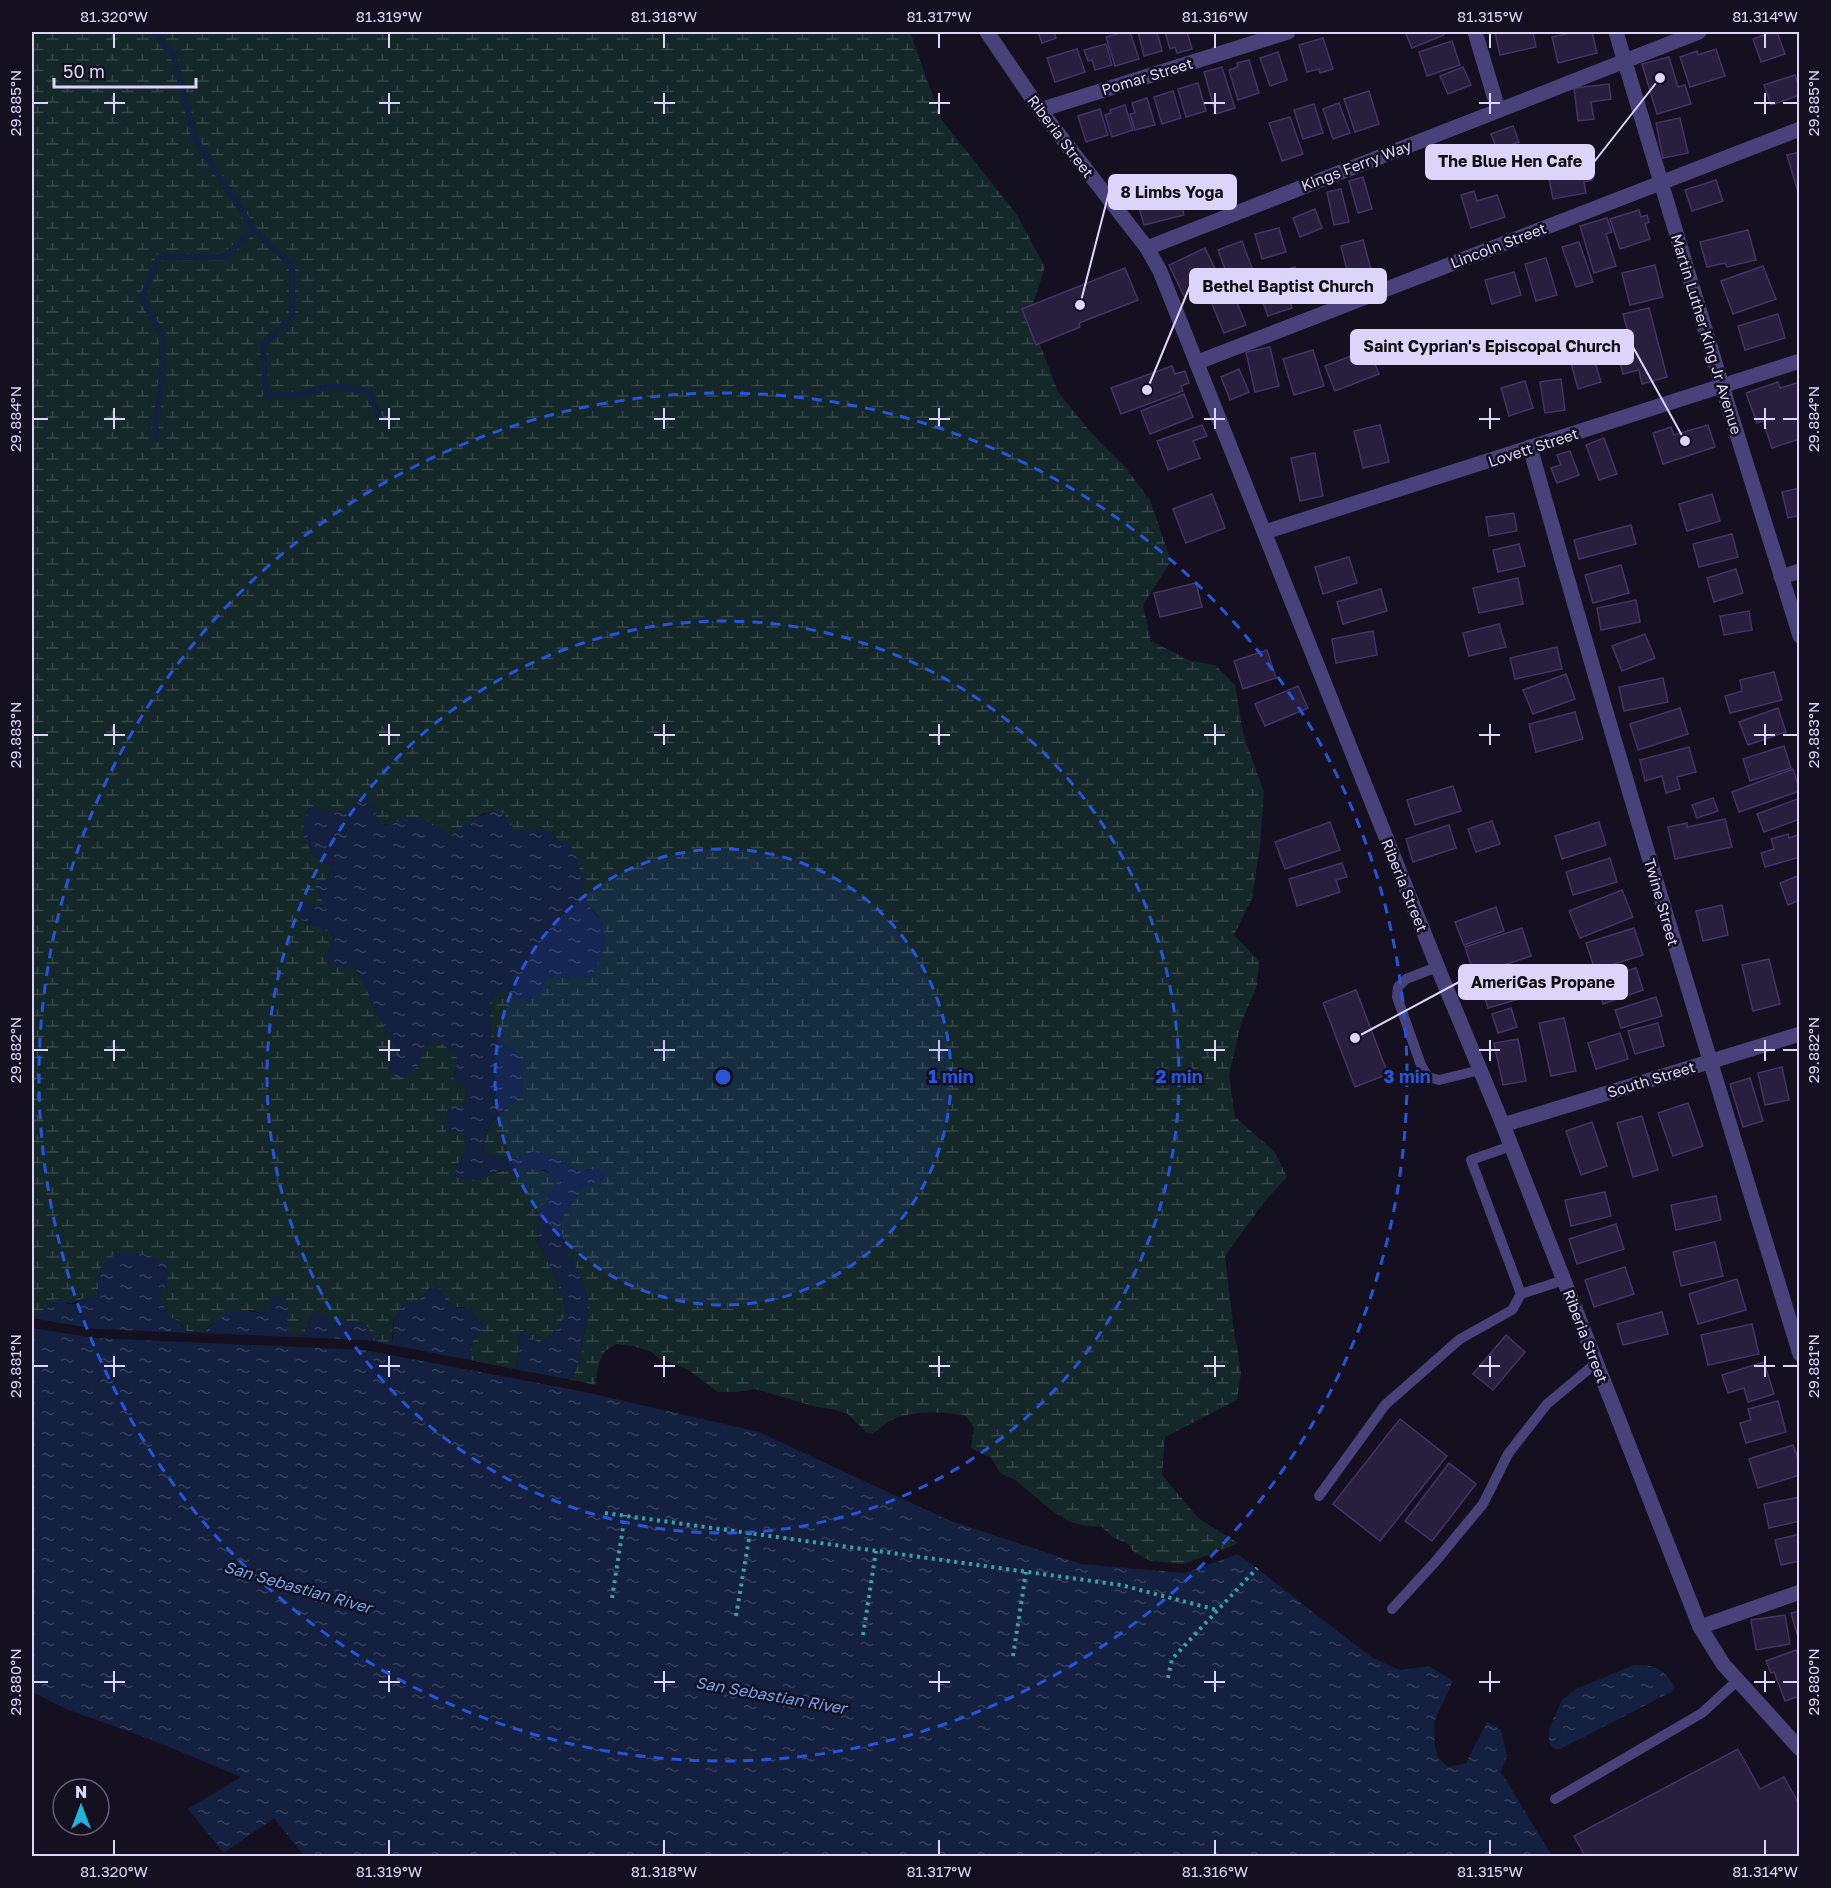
<svg xmlns="http://www.w3.org/2000/svg" width="1831" height="1888" viewBox="0 0 1831 1888" font-family="'Golos Text',sans-serif">
	<defs>
		<pattern id="wetland-marsh" width="20" height="14" patternUnits="userSpaceOnUse" patternTransform="scale(1.5)"><rect width="20" height="14" fill="#142829"/><path d="M1 5h8M5 5V1M11 12h8M15 12V8" fill="none" stroke="#364649"/></pattern>
		<pattern id="water-ripples" width="26" height="14" patternUnits="userSpaceOnUse" patternTransform="scale(1.5)"><rect width="26" height="14" fill="#142040"/><path d="M2 4q2-2 4 0t4 0M15 11q2-2 4 0t4 0" fill="none" stroke="#36405c"/></pattern>
	</defs>
	<rect width="100%" height="100%" fill="#141020"/>
	<path fill="url(#wetland-marsh)" d="M32 32H910L941 119 1017 215 1045 267 1029 316 1058 392 1094 436 1126 468 1150 500 1171 561 1143 605 1151 641 1191 661 1215 665 1235 685 1243 733 1264 793 1260 846 1252 898 1234 935 1259 961 1257 986 1241 1023 1229 1075 1235 1117 1275 1152 1287 1177 1264 1202 1225 1256 1233 1324 1241 1372 1237 1400 1165 1437 1162 1475 1199 1519 1238 1543 1236 1544 1184 1564 1151 1561 1142 1557 1133 1551 1127 1543 1114 1538 1102 1527 1087 1526 1070 1522 1051 1510 1015 1480 1000 1473 992 1459 971 1448 974 1427 966 1416C945 1412 917 1410 896 1418 888 1421 880 1429 872 1434L866 1432 848 1414 832 1409 816 1407 755 1389 738 1392H718L687 1369 659 1359 652 1352 633 1346 616 1344 604 1352 599 1363 595 1385 573 1380C573 1371 579 1363 581 1354 582 1349 582 1344 583 1340 585 1329 589 1318 589 1308 590 1283 555 1241 562 1219 566 1207 577 1200 582 1188L603 1179 591 1169 581 1171 567 1165 560 1159 535 1151 519 1158 507 1159 493 1156 483 1151C487 1117 499 1116 522 1095L523 1082 522 1071 491 1039 490 1016 493 997 505 990 517 1000 540 991 548 978 559 976 568 978 599 917 590 907 582 893 584 879 579 869 576 855 542 827 533 830 514 831 509 819 484 813 473 819 452 835 412 817 392 825 381 824 359 801 344 814 309 807 303 829V836L314 857 329 864 332 869 326 880 316 886 324 905 312 907 307 902 301 904 304 923 323 928 331 933C334 943 330 949 324 958L355 968 365 985 374 1008 400 1054 421 1057 424 1046 441 1042 456 1055 458 1062 453 1073 465 1086 467 1099 447 1132H458L466 1135 472 1181C498 1170 531 1161 556 1177V1185L548 1199 542 1206 538 1216 539 1227 536 1241 554 1273 564 1303V1318L553 1334 544 1340H532L527 1331H516C520 1341 520 1359 514 1369L470 1360 473 1341 481 1330 464 1307H456L446 1301 422 1295 417 1302 393 1320 392 1341C379 1345 372 1340 368 1327L344 1320 335 1324 323 1314H311L304 1335H292L287 1331 286 1322 288 1311 262 1313 250 1310 222 1318 209 1326 204 1333 186 1331 183 1326 169 1317 159 1299C164 1281 172 1282 163 1262L136 1253 97 1290 99 1298C94 1298 87 1297 82 1299 73 1302 72 1306 63 1300L40 1316 32 1318Z"/>
	<g fill="url(#water-ripples)">
		<path d="M366 798 374 805 377 821C391 832 400 817 413 817 427 817 439 830 452 835 468 821 478 814 500 811L509 819 514 831 533 830 542 827 558 840 568 843 576 855 579 869 584 879 582 893 590 907 604 925 605 947 591 978C577 978 561 975 549 978L540 991 527 1001 517 1000 505 991 493 997 490 1016 491 1039 501 1040 520 1054 523 1082 522 1095C499 1115 486 1118 483 1151L493 1156 507 1159 519 1158 535 1151 560 1159 567 1165 581 1171 600 1169 606 1173 603 1179 582 1188C577 1200 566 1207 562 1219 555 1241 590 1283 589 1308 589 1318 585 1329 583 1340 582 1344 582 1349 581 1354 579 1363 573 1371 573 1380L514 1369C520 1359 521 1341 516 1331H528L532 1340H544L553 1334 564 1318V1303L554 1273 536 1241 539 1227 538 1216 542 1206 548 1199 556 1185V1177L545 1170 512 1169 498 1171 472 1181 454 1177C458 1158 468 1154 466 1135L458 1132H446C444 1124 445 1118 448 1109L456 1105 461 1108 467 1099 465 1086 454 1082 453 1073 458 1062 456 1055 441 1043 424 1046C420 1063 417 1074 398 1078 388 1072 386 1068 390 1057L399 1054 374 1008 365 985 355 968 328 965 324 958C330 949 334 943 331 933 317 925 292 925 301 904L307 901 312 907 324 905 315 886 320 881 326 880 332 869 329 864 314 857 303 836V829L309 807 322 808 343 814 359 801Z"/>
		<path d="M117 1253C134 1253 176 1252 167 1281 165 1288 161 1291 160 1299L169 1317 177 1320 186 1331 195 1333 96 1329 32 1318C42 1314 48 1309 55 1299L63 1300 68 1304H75L83 1298H99C96 1279 97 1261 117 1253Z"/>
		<path d="M430 1287 442 1289 446 1301 456 1307 473 1310 482 1325 481 1330 473 1341 470 1360 366 1340 200 1333H204C210 1324 220 1321 227 1312L238 1310 262 1313 268 1312 272 1297 280 1295 288 1304 287 1331 292 1335H304L311 1314H323L335 1324 344 1320C355 1324 357 1320 368 1327 372 1340 379 1345 393 1340 395 1320 390 1320 405 1303L417 1302Z"/>
		<polygon points="32,1328 95,1338 364,1350 580,1391 759,1432 948,1520 1081,1564 1185,1573 1238,1554 1371,1657 1399,1670 1429,1666 1453,1681 1434,1722 1435,1747 1438,1757 1448,1767 1466,1763 1487,1722 1501,1730 1507,1755 1501,1772 1552,1856 304,1856 274,1818 224,1853 188,1809 241,1777 150,1739 66,1709 32,1692"/>
		<path d="M1634 1665C1656 1665 1662 1668 1675 1687L1671 1692 1558 1750 1552 1747 1549 1741V1729L1562 1700 1576 1689Z"/>
	</g>
	<g fill="none" stroke-linecap="round" stroke-linejoin="round">
		<g stroke="#142040" stroke-width="6">
			<polyline points="254,230 292,266 292,315 263,345 266,395 292,395 334,386 369,392 381,421"/>
			<polyline points="154,439 162,374 162,336 142,298 159,257 224,257 254,230 195,139 174,57 154,32"/>
		</g>
	</g>
	<g fill="#281e3e" stroke="#433367" stroke-width="1.5">
		<polygon points="1038,32 1054,32 1056,38 1042,43"/>
		<polygon points="1123,32 1130,32 1139,59 1115,66 1106,37"/>
		<polygon points="1138,32 1157,32 1162,51 1144,56"/>
		<polygon points="1165,32 1187,32 1192,49 1177,53 1175,47 1170,49"/>
		<polygon points="1405,32 1442,32 1444,35 1412,48"/>
		<polygon points="1500,32 1533,32 1536,47 1500,55 1495,33"/>
		<polygon points="1574,32 1592,32 1597,53 1558,63 1552,37"/>
		<polygon points="1773,32 1777,32 1785,54 1761,62 1753,39"/>
		<polygon points="1323,38 1333,69 1320,73 1319,69 1307,72 1299,45"/>
		<polygon points="1452,41 1460,65 1427,76 1419,52"/>
		<polygon points="1106,44 1112,65 1095,70 1092,60 1088,61 1084,50"/>
		<polygon points="1077,49 1085,72 1055,82 1047,58"/>
		<polygon points="1716,49 1725,76 1690,87 1680,57 1697,51 1698,55"/>
		<polygon points="1278,52 1287,80 1270,86 1260,58"/>
		<polygon points="1669,57 1678,87 1685,85 1691,104 1657,114 1642,64"/>
		<polygon points="1249,60 1259,93 1238,100 1229,70 1238,67 1237,63"/>
		<polygon points="1222,67 1235,108 1216,114 1204,72"/>
		<polygon points="1463,67 1471,85 1448,94 1440,76"/>
		<polygon points="1795,75 1800,89 1800,95 1771,105 1764,85"/>
		<polygon points="1198,83 1206,111 1186,117 1178,89"/>
		<polygon points="1609,84 1611,99 1591,102 1594,119 1578,121 1574,88"/>
		<polygon points="1173,91 1181,118 1162,124 1154,97"/>
		<polygon points="1369,91 1379,124 1355,132 1344,99"/>
		<polygon points="1147,98 1155,125 1135,130 1130,114 1135,113 1132,103"/>
		<polygon points="1339,103 1350,133 1333,139 1323,109"/>
		<polygon points="1314,104 1323,133 1303,139 1294,110"/>
		<polygon points="1125,105 1133,130 1112,137 1105,115 1111,113 1110,110"/>
		<polygon points="1100,109 1108,135 1086,142 1078,116"/>
		<polygon points="1290,117 1303,154 1282,161 1269,123"/>
		<polygon points="1680,118 1688,153 1663,158 1656,123"/>
		<polygon points="1513,126 1519,142 1497,150 1491,134"/>
		<polygon points="1800,152 1800,192 1798,192 1787,155"/>
		<polygon points="1564,154 1568,169 1589,165 1592,180 1584,182 1586,193 1553,199 1545,158"/>
		<polygon points="1155,176 1159,190 1177,186 1184,215 1144,225 1138,204 1129,206 1123,184"/>
		<polygon points="1363,177 1372,209 1358,213 1349,181"/>
		<polygon points="1716,180 1723,201 1692,211 1685,190"/>
		<polygon points="1341,189 1349,222 1334,225 1327,192"/>
		<polygon points="1474,191 1477,201 1497,195 1505,217 1471,228 1461,195"/>
		<polygon points="1315,209 1322,228 1300,237 1293,218"/>
		<polygon points="1639,210 1641,217 1647,215 1649,222 1645,224 1650,239 1620,249 1610,219"/>
		<polygon points="1607,218 1612,232 1606,234 1616,266 1594,273 1580,226"/>
		<polygon points="1279,228 1286,252 1262,259 1255,234"/>
		<polygon points="1748,230 1756,260 1727,267 1725,263 1707,267 1700,242"/>
		<polygon points="1363,240 1373,277 1350,283 1341,246"/>
		<polygon points="1242,241 1252,268 1228,277 1218,250"/>
		<polygon points="1579,242 1593,282 1576,287 1562,247"/>
		<polygon points="1205,248 1220,279 1184,296 1169,265"/>
		<polygon points="1546,258 1557,295 1536,301 1525,264"/>
		<polygon points="1655,265 1663,297 1630,305 1622,273"/>
		<polygon points="1763,266 1776,299 1733,314 1721,281"/>
		<polygon points="1295,267 1302,293 1291,296 1284,270"/>
		<polygon points="1125,268 1138,300 1079,323 1080,327 1036,345 1022,309"/>
		<polygon points="1514,272 1521,295 1492,304 1485,280"/>
		<polygon points="1280,275 1292,308 1268,316 1256,284"/>
		<polygon points="1231,288 1246,325 1224,333 1209,297"/>
		<polygon points="1649,308 1667,377 1642,384 1639,370 1623,374 1614,340 1629,336 1623,314"/>
		<polygon points="1778,314 1785,338 1745,350 1738,326"/>
		<polygon points="1590,346 1601,382 1578,389 1568,352"/>
		<polygon points="1270,347 1279,386 1255,392 1246,352"/>
		<polygon points="1369,349 1379,374 1335,391 1325,366"/>
		<polygon points="1313,350 1324,386 1294,395 1283,359"/>
		<polygon points="1172,366 1175,374 1185,371 1189,383 1181,386 1183,391 1121,414 1111,388"/>
		<polygon points="1239,369 1249,392 1230,400 1221,377"/>
		<polygon points="1561,379 1565,410 1545,413 1540,382"/>
		<polygon points="1525,381 1533,408 1509,416 1501,388"/>
		<polygon points="1778,382 1780,388 1797,383 1800,390 1800,439 1772,448 1763,421 1757,423 1746,393"/>
		<polygon points="1184,394 1193,417 1150,434 1141,411"/>
		<polygon points="1202,425 1207,436 1193,441 1200,458 1168,470 1157,441"/>
		<polygon points="1380,425 1389,462 1363,468 1354,431"/>
		<polygon points="1708,425 1715,447 1663,464 1653,433 1671,427 1674,435"/>
		<polygon points="1604,438 1617,474 1599,480 1586,445"/>
		<polygon points="1570,451 1579,475 1557,483 1551,468 1561,465 1557,455"/>
		<polygon points="1315,453 1323,496 1300,501 1291,458"/>
		<polygon points="1800,488 1800,515 1788,518 1782,492"/>
		<polygon points="1212,494 1225,528 1186,543 1173,509"/>
		<polygon points="1712,494 1720,521 1687,531 1679,504"/>
		<polygon points="1514,513 1517,531 1489,536 1486,517"/>
		<polygon points="1631,525 1636,544 1579,559 1574,540"/>
		<polygon points="1732,534 1738,557 1699,567 1693,544"/>
		<polygon points="1519,544 1525,566 1498,572 1493,550"/>
		<polygon points="1349,557 1357,583 1323,594 1315,567"/>
		<polygon points="1621,565 1629,593 1593,603 1585,575"/>
		<polygon points="1736,569 1743,593 1714,602 1707,578"/>
		<polygon points="1518,578 1523,604 1479,613 1473,588"/>
		<polygon points="1196,583 1202,607 1160,617 1154,593"/>
		<polygon points="1381,589 1387,611 1343,624 1337,602"/>
		<polygon points="1636,600 1640,622 1601,630 1597,608"/>
		<polygon points="1749,611 1752,630 1724,635 1720,616"/>
		<polygon points="1499,624 1506,647 1469,656 1463,633"/>
		<polygon points="1373,631 1377,655 1336,663 1332,639"/>
		<polygon points="1645,634 1655,658 1622,671 1612,646"/>
		<polygon points="1557,647 1562,669 1515,679 1510,658"/>
		<polygon points="1267,650 1276,678 1243,689 1234,661"/>
		<polygon points="1774,672 1782,700 1730,713 1725,696 1742,691 1740,680"/>
		<polygon points="1566,674 1575,699 1533,714 1523,690"/>
		<polygon points="1663,678 1668,702 1624,711 1619,687"/>
		<polygon points="1298,686 1308,708 1265,726 1255,704"/>
		<polygon points="1680,708 1688,734 1638,750 1630,724"/>
		<polygon points="1778,708 1786,732 1748,745 1739,722"/>
		<polygon points="1575,712 1583,739 1536,752 1529,724"/>
		<polygon points="1784,746 1791,768 1750,781 1743,759"/>
		<polygon points="1689,747 1696,772 1677,777 1680,789 1666,793 1662,776 1645,781 1640,760"/>
		<polygon points="1793,769 1800,791 1739,812 1732,792"/>
		<polygon points="1453,786 1461,811 1415,825 1407,800"/>
		<polygon points="1713,798 1718,811 1697,818 1692,805"/>
		<polygon points="1800,798 1800,819 1764,832 1757,814"/>
		<polygon points="1725,819 1732,847 1675,859 1668,827 1687,823 1687,827"/>
		<polygon points="1492,821 1500,844 1476,852 1468,829"/>
		<polygon points="1330,822 1340,850 1285,869 1275,842"/>
		<polygon points="1599,822 1606,845 1562,859 1555,836"/>
		<polygon points="1449,825 1456,848 1413,862 1406,839"/>
		<polygon points="1788,834 1789,838 1800,834 1800,857 1765,867 1761,853 1774,849 1771,839"/>
		<polygon points="1610,858 1617,882 1573,895 1566,872"/>
		<polygon points="1342,863 1347,877 1336,880 1340,892 1297,906 1289,879"/>
		<polygon points="1800,875 1800,900 1788,905 1780,883"/>
		<polygon points="1622,890 1633,917 1580,938 1569,911"/>
		<polygon points="1722,905 1728,935 1703,941 1696,911"/>
		<polygon points="1496,907 1504,931 1464,945 1455,922"/>
		<polygon points="1522,928 1531,956 1474,975 1465,947"/>
		<polygon points="1634,928 1643,955 1595,970 1586,943"/>
		<polygon points="1769,959 1780,1004 1753,1011 1742,965"/>
		<polygon points="1636,968 1643,990 1603,1004 1596,981"/>
		<polygon points="1536,969 1543,992 1488,1008 1481,986"/>
		<polygon points="1356,990 1388,1074 1355,1087 1323,1003"/>
		<polygon points="1656,997 1662,1016 1621,1028 1615,1010"/>
		<polygon points="1511,1008 1517,1027 1498,1033 1492,1014"/>
		<polygon points="1564,1018 1576,1071 1551,1076 1539,1023"/>
		<polygon points="1658,1023 1664,1046 1635,1054 1628,1031"/>
		<polygon points="1620,1033 1628,1059 1596,1069 1588,1043"/>
		<polygon points="1518,1039 1526,1081 1503,1085 1494,1043"/>
		<polygon points="1782,1067 1789,1100 1765,1105 1758,1073"/>
		<polygon points="1750,1078 1763,1121 1743,1127 1730,1084"/>
		<polygon points="1688,1103 1703,1146 1673,1156 1658,1113"/>
		<polygon points="1642,1116 1658,1170 1633,1177 1617,1123"/>
		<polygon points="1592,1122 1607,1166 1581,1175 1566,1131"/>
		<polygon points="1605,1192 1611,1216 1571,1226 1565,1200"/>
		<polygon points="1716,1196 1721,1220 1676,1230 1671,1205"/>
		<polygon points="1616,1224 1624,1249 1577,1264 1569,1239"/>
		<polygon points="1715,1242 1723,1276 1681,1286 1673,1252"/>
		<polygon points="1625,1267 1634,1294 1594,1307 1585,1280"/>
		<polygon points="1737,1279 1746,1310 1698,1324 1689,1294"/>
		<polygon points="1662,1312 1668,1334 1623,1345 1617,1324"/>
		<polygon points="1752,1324 1759,1354 1708,1365 1701,1335"/>
		<polygon points="1506,1335 1525,1352 1493,1390 1473,1374"/>
		<polygon points="1764,1362 1774,1394 1748,1402 1744,1388 1728,1393 1722,1375"/>
		<polygon points="1778,1401 1786,1432 1746,1443 1740,1423 1751,1420 1748,1409"/>
		<polygon points="1400,1419 1447,1456 1380,1541 1333,1504"/>
		<polygon points="1793,1445 1800,1464 1800,1475 1758,1488 1749,1459"/>
		<polygon points="1449,1463 1476,1484 1432,1541 1405,1521"/>
		<polygon points="1800,1497 1800,1521 1769,1528 1764,1504"/>
		<polygon points="1800,1534 1800,1561 1781,1565 1775,1540"/>
		<polygon points="1800,1611 1800,1636 1798,1637 1791,1613"/>
		<polygon points="1785,1615 1790,1644 1756,1650 1751,1620"/>
		<polygon points="1796,1650 1800,1659 1800,1696 1785,1701 1774,1672 1771,1673 1766,1661"/>
		<polygon points="1738,1749 1760,1789 1784,1777 1800,1806 1800,1856 1585,1856 1574,1836"/>
	</g>
	<g fill="none" stroke-linecap="round" stroke-linejoin="round">
		<g stroke="#3e9fa4" stroke-width="4" stroke-dasharray="3 4.5" stroke-linecap="butt">
			<polyline points="605,1513 1121,1585 1217,1610"/>
			<polyline points="612,1598 625,1515"/>
			<polyline points="736,1616 750,1533"/>
			<polyline points="863,1635 876,1551"/>
			<polyline points="1013,1656 1026,1572"/>
			<polyline points="1168,1678 1172,1659 1257,1568"/>
		</g>
		<g stroke="#494179" stroke-width="10">
			<polyline points="1437,967 1406,979 1398,987 1397,997 1421,1065 1428,1077 1439,1080 1480,1070"/>
			<polyline points="1511,1146 1471,1160 1521,1294 1564,1280"/>
			<polyline points="1319,1496 1385,1405 1460,1339 1512,1310 1521,1294"/>
			<polyline points="1392,1609 1435,1562 1483,1504 1508,1454 1547,1404 1596,1363"/>
			<polyline points="1555,1799 1702,1713 1738,1680"/>
		</g>
		<g stroke="#494179" stroke-width="15">
			<polyline points="1475,32 1498,109"/>
			<polyline points="1040,110 1288,32"/>
			<polyline points="1147,248 1699,32"/>
			<polyline points="1198,362 1800,129"/>
			<path d="M1530 447C1615 751 1707 1053 1800 1354"/>
			<polyline points="1265,532 1800,361"/>
			<polyline points="1781,577 1800,571"/>
			<polyline points="1503,1125 1700,1627 1723,1664 1800,1749"/>
			<polyline points="1700,1627 1800,1592"/>
		</g>
		<g stroke="#494179" stroke-width="15">
			<polyline points="987,32 1040,110 1147,248 1160,271 1442,978 1503,1125 1800,1034"/>
			<polyline points="1616,32 1722,386 1800,636"/>
		</g>
	</g>
	<path fill="none" stroke="#ddd4f9" stroke-width="2" d="M114 33V48M389 33V48M664 33V48M939 33V48M1215 33V48M1490 33V48M1765 33V48M114 93V114M389 93V114M664 93V114M939 93V114M1215 93V114M1490 93V114M1765 93V114M33 103H48M104 103H125M379 103H400M654 103H675M929 103H950M1204 103H1225M1479 103H1500M1754 103H1775M1783 103H1798M114 408V429M389 408V429M664 408V429M939 408V429M1215 408V429M1490 408V429M1765 408V429M33 419H48M104 419H125M379 419H400M654 419H675M929 419H950M1204 419H1225M1479 419H1500M1754 419H1775M1783 419H1798M114 724V745M389 724V745M664 724V745M939 724V745M1215 724V745M1490 724V745M1765 724V745M33 735H48M104 735H125M379 735H400M654 735H675M929 735H950M1204 735H1225M1479 735H1500M1754 735H1775M1783 735H1798M114 1040V1061M389 1040V1061M664 1040V1061M939 1040V1061M1215 1040V1061M1490 1040V1061M1765 1040V1061M33 1050H48M104 1050H125M379 1050H400M654 1050H675M929 1050H950M1204 1050H1225M1479 1050H1500M1754 1050H1775M1783 1050H1798M114 1356V1377M389 1356V1377M664 1356V1377M939 1356V1377M1215 1356V1377M1490 1356V1377M1765 1356V1377M33 1366H48M104 1366H125M379 1366H400M654 1366H675M929 1366H950M1204 1366H1225M1479 1366H1500M1754 1366H1775M1783 1366H1798M114 1671V1692M389 1671V1692M664 1671V1692M939 1671V1692M1215 1671V1692M1490 1671V1692M1765 1671V1692M33 1682H48M104 1682H125M379 1682H400M654 1682H675M929 1682H950M1204 1682H1225M1479 1682H1500M1754 1682H1775M1783 1682H1798M114 1840V1855M389 1840V1855M664 1840V1855M939 1840V1855M1215 1840V1855M1490 1840V1855M1765 1840V1855"/>
	<circle cx="723" cy="1077" r="228" fill="#2755da" fill-opacity=".12"/>
	<g fill="none" stroke="#2755da" stroke-width="3" stroke-dasharray="10 8">
		<circle cx="723" cy="1077" r="228"/>
		<circle cx="723" cy="1077" r="456"/>
		<circle cx="723" cy="1077" r="684"/>
	</g>
	<g text-anchor="middle" dominant-baseline="central" stroke-width="5" stroke-linejoin="round" paint-order="stroke">
		<g font-size="15" fill="#ddd4f9" stroke="#141020">
			<text transform="translate(1147 76) rotate(-17)">Pomar Street</text>
			<text transform="translate(1061 136) rotate(53)">Riberia Street</text>
			<text transform="translate(1356 165) rotate(-21)">Kings Ferry Way</text>
			<text transform="translate(1498 245) rotate(-21)">Lincoln Street</text>
			<text transform="translate(1707 334) rotate(73)">Martin Luther King Jr Avenue</text>
			<text transform="translate(1533 447) rotate(-18)">Lovett Street</text>
			<text transform="translate(1405 885) rotate(68)">Riberia Street</text>
			<text transform="translate(1662 902) rotate(74)">Twine Street</text>
			<text transform="translate(1651 1079) rotate(-17)">South Street</text>
			<text transform="translate(1586 1336) rotate(69)">Riberia Street</text>
		</g>
		<g font-size="16" font-style="italic" fill="#70a5ec" stroke="#141020">
			<text transform="translate(298 1587) rotate(16)">San Sebastian River</text>
			<text transform="translate(771 1695) rotate(10)">San Sebastian River</text>
		</g>
	</g>
	<circle cx="723" cy="1077" r="9" fill="#2755da" stroke="#141020" stroke-width="3"/>
	<g font-size="18" text-anchor="middle" font-weight="bold" fill="#2755da" stroke="#141020" stroke-width="5" stroke-linejoin="round" paint-order="stroke">
		<text x="951" y="1083">1 min</text>
		<text x="1179" y="1083">2 min</text>
		<text x="1407" y="1083">3 min</text>
	</g>
	<path fill="none" stroke="#ddd4f9" stroke-width="2" d="M1660 78L1594 162M1080 305L1109 192M1147 390L1190 286M1685 441L1633 347M1355 1038L1459 982"/>
	<g fill="#ddd4f9" stroke="#141020" stroke-width="2">
		<circle cx="1660" cy="78" r="6"/>
		<circle cx="1080" cy="305" r="6"/>
		<circle cx="1147" cy="390" r="6"/>
		<circle cx="1685" cy="441" r="6"/>
		<circle cx="1355" cy="1038" r="6"/>
	</g>
	<g fill="#ddd4f9" stroke="#ddd4f9" stroke-width="2">
		<rect x="1426" y="145" width="168" height="34" rx="6"/>
		<rect x="1109" y="175" width="127" height="34" rx="6"/>
		<rect x="1190" y="269" width="196" height="34" rx="6"/>
		<rect x="1351" y="330" width="282" height="34" rx="6"/>
		<rect x="1459" y="965" width="168" height="34" rx="6"/>
	</g>
	<g font-size="16" text-anchor="middle" font-weight="bold" fill="#111">
		<text x="1510" y="167">The Blue Hen Cafe</text>
		<text x="1172" y="198">8 Limbs Yoga</text>
		<text x="1288" y="292">Bethel Baptist Church</text>
		<text x="1492" y="352">Saint Cyprian's Episcopal Church</text>
		<text x="1543" y="988">AmeriGas Propane</text>
	</g>
	<rect width="1831" height="1888" fill="none" stroke="#141020" stroke-width="66"/>
	<g transform="translate(81 1807)"><circle r="28" fill="#141020" stroke="#645e77" stroke-width="1.5"/>
	<path d="M0-4.5L10 22L0 15L-10 22Z" fill="#1db5dd"/>
	<text y="-9" font-size="16" font-weight="bold" text-anchor="middle" fill="#ddd4f9">N</text>
	</g>
	<path d="M54 78v9h142v-9" fill="none" stroke="#ddd4f9" stroke-width="3"/>
	<text x="63" y="78" font-size="18" fill="#ddd4f9" stroke="#141020" stroke-width="4.5" paint-order="stroke">50 m</text>
	<rect x="33" y="33" width="1765" height="1822" fill="none" stroke="#ddd4f9" stroke-width="2"/>
	<g font-size="15" text-anchor="middle" fill="#ddd4f9">
		<text x="114" y="22">81.320°W</text>
		<text x="389" y="22">81.319°W</text>
		<text x="664" y="22">81.318°W</text>
		<text x="939" y="22">81.317°W</text>
		<text x="1215" y="22">81.316°W</text>
		<text x="1490" y="22">81.315°W</text>
		<text x="1765" y="22">81.314°W</text>
		<text transform="translate(16 103) rotate(-90)" y="5">29.885°N</text>
		<text transform="translate(1814 103) rotate(-90)" y="5">29.885°N</text>
		<text transform="translate(16 419) rotate(-90)" y="5">29.884°N</text>
		<text transform="translate(1814 419) rotate(-90)" y="5">29.884°N</text>
		<text transform="translate(16 735) rotate(-90)" y="5">29.883°N</text>
		<text transform="translate(1814 735) rotate(-90)" y="5">29.883°N</text>
		<text transform="translate(16 1050) rotate(-90)" y="5">29.882°N</text>
		<text transform="translate(1814 1050) rotate(-90)" y="5">29.882°N</text>
		<text transform="translate(16 1366) rotate(-90)" y="5">29.881°N</text>
		<text transform="translate(1814 1366) rotate(-90)" y="5">29.881°N</text>
		<text transform="translate(16 1682) rotate(-90)" y="5">29.880°N</text>
		<text transform="translate(1814 1682) rotate(-90)" y="5">29.880°N</text>
		<text x="114" y="1877">81.320°W</text>
		<text x="389" y="1877">81.319°W</text>
		<text x="664" y="1877">81.318°W</text>
		<text x="939" y="1877">81.317°W</text>
		<text x="1215" y="1877">81.316°W</text>
		<text x="1490" y="1877">81.315°W</text>
		<text x="1765" y="1877">81.314°W</text>
	</g>
</svg>
